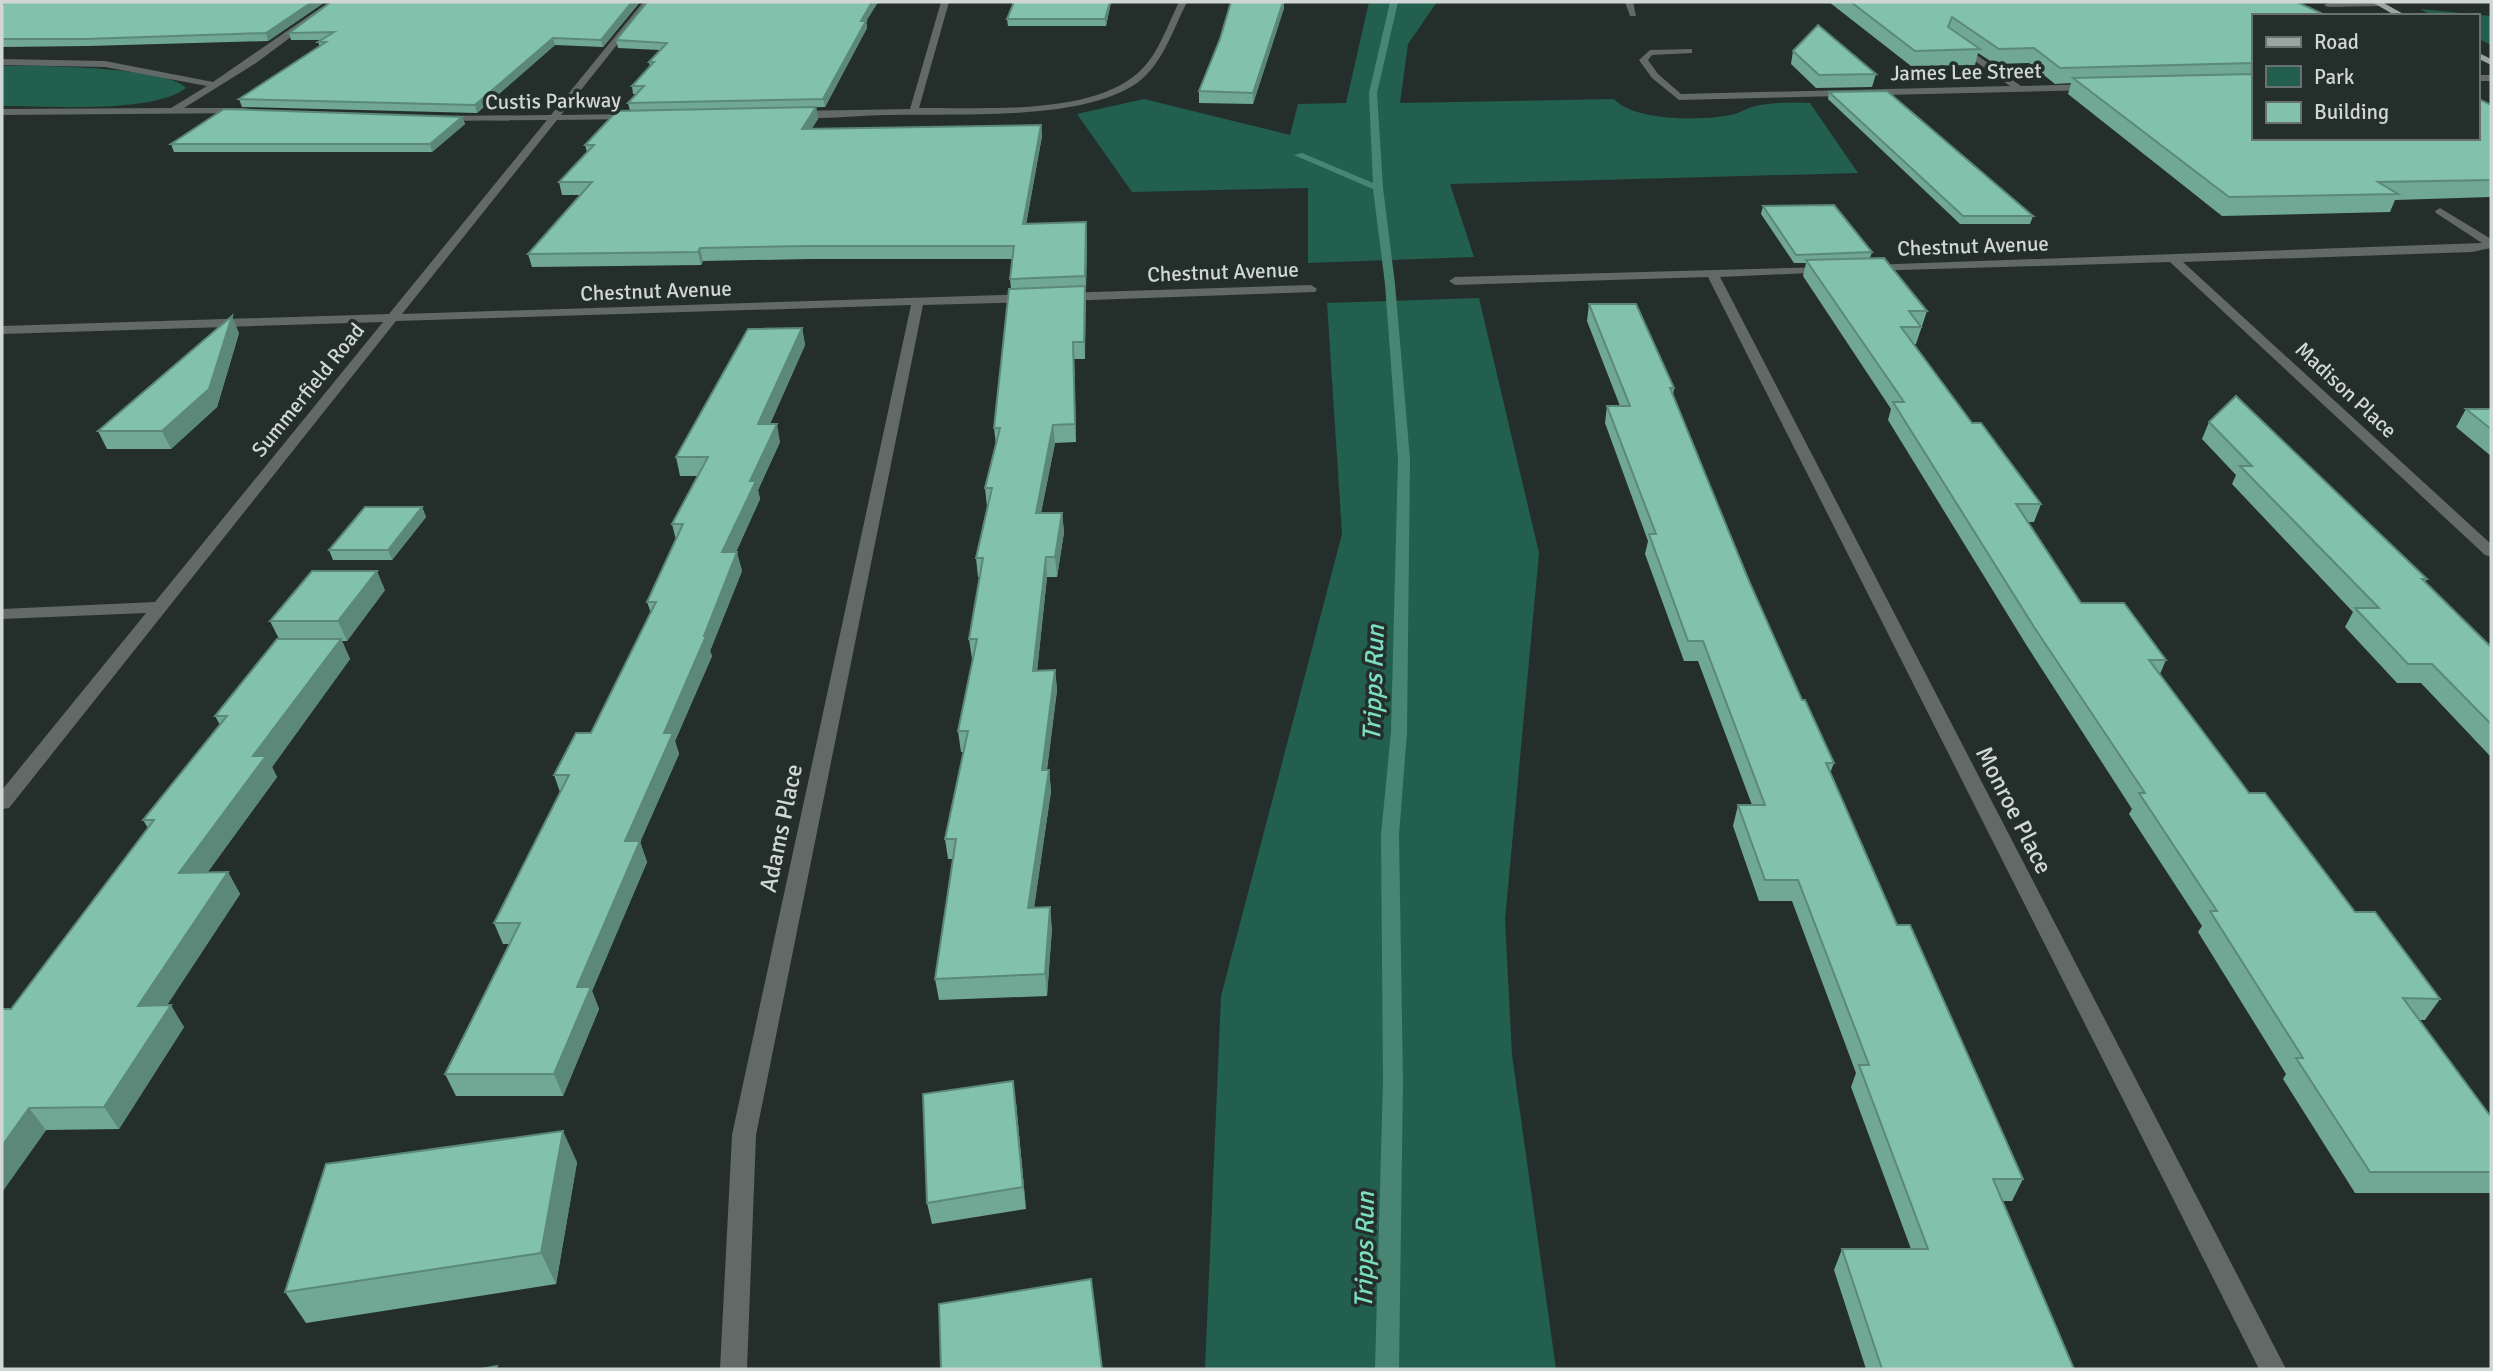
<svg xmlns="http://www.w3.org/2000/svg" width="2493" height="1371" viewBox="0 0 2493 1371" font-family="Signika,sans-serif">
	<rect width="100%" height="100%" fill="#242f2b"/>
	<g fill="#235f4e">
		<path d="M1369 2H1437L1408 44 1400 103 1614 99C1634 122 1707 121 1735 114 1744 111 1751 106 1761 105 1777 102 1794 103 1810 103L1858 173 1450 184 1474 257 1308 263V188L1132 192 1077 114 1144 99 1290 135 1298 104 1346 103Z"/>
		<polygon points="2420,9 2491,16 2491,45 2477,38 2477,16 2433,16"/>
		<path d="M2 66C33 65 169 67 186 88 153 114 46 106 2 106Z"/>
		<polygon points="1479,298 1539,553 1505,920 1512,1055 1556,1369 1205,1369 1221,996 1342,534 1327,303"/>
	</g>
	<g fill="none" stroke-linecap="round" stroke-linejoin="round">
		<polygon fill="#488673" fill-rule="evenodd" points="1390,2 1398,2 1377,93 1383,188 1395,284 1410,459 1407,732 1399,835 1403,1081 1399,1369 1375,1369 1383,1081 1381,835 1391,732 1398,459 1385,284 1373,189 1294,155 1302,153 1373,183 1369,93"/>
		<g fill="#636967" fill-rule="evenodd">
			<polygon points="329,2 338,2 256,63 184,108 246,108 251,111 249,113 2,115 2,109 171,108 207,86 105,67 2,65 2,59 105,61 213,82"/>
			<polygon points="643,2 651,2 561,115 634,114 637,115 637,119 557,120 402,314 1032,294 1038,298 1032,302 923,305 756,1135 747,1369 720,1369 732,1135 911,305 396,321 9,808 2,809 2,790 146,613 2,619 2,609 155,602 383,322 2,334 2,326 389,314 547,120 442,121 439,120 439,116 551,115"/>
			<path d="M941 2H949L919 108C982 107 1097 117 1143 68 1160 50 1168 24 1179 2H1187C1173 29 1163 64 1137 83 1081 122 955 113 887 115 856 115 822 121 792 116L790 114 795 111 910 109Z"/>
			<polygon points="1625,2 1633,2 1636,16 1630,16"/>
			<polygon points="2380,2 2384,4 2380,6 2328,7 2324,5 2328,3"/>
			<polygon points="1958,42 2021,86 2092,84 2097,87 2092,90 1679,100 1652,78 1639,60 1650,50 1692,49 1692,53 1652,55 1648,60 1658,74 1681,94 2010,86 1955,47"/>
			<rect x="2477" y="75" width="14" height="6"/>
			<polygon points="2440,208 2491,239 2491,248 2472,252 2183,262 2491,544 2491,557 2485,555 2170,262 1869,271 1863,268 1869,265 2482,243 2436,213 2435,211"/>
			<polygon points="1827,267 1831,268 1831,272 1720,277 2286,1369 2259,1369 1708,277 1455,285 1449,281 1455,277"/>
			<polygon points="1311,285 1317,289 1315,292 1063,301 1057,297 1063,293"/>
		</g>
		<g fill="#9aa5a1" fill-rule="evenodd">
			<polygon points="2372,2 2382,2 2407,16 2396,16"/>
			<polygon points="2477,52 2491,59 2491,65 2477,58"/>
		</g>
	</g>
	<g fill="#70a795">
		<polygon points="2,2 325,2 268,41 88,46 2,47"/>
		<polygon points="331,2 640,2 603,47 555,45 477,113 242,107 239,99 320,47 318,42 322,40 291,40 289,33"/>
		<polygon points="647,2 878,2 866,21 867,28 825,107 685,110 816,107 818,119 811,129 1041,125 1042,136 1026,224 1087,235 1086,290 1085,290 1085,359 1074,359 1076,442 1055,443 1041,513 1062,513 1064,532 1057,577 1047,577 1037,671 1055,670 1057,690 1047,770 1049,770 1051,791 1034,907 1052,928 1047,996 939,1000 935,979 953,859 948,859 945,839 964,752 961,752 958,731 973,659 972,659 969,639 980,577 978,577 976,558 987,507 985,488 996,445 994,428 1011,289 1010,279 1012,259 810,259 703,261 701,265 532,267 528,254 581,195 562,195 559,182 587,152 585,145 630,111 628,103 637,94 633,94 632,86 650,67 649,62 660,50 618,48 616,40"/>
		<polygon points="1111,2 1106,26 1008,26 1007,19"/>
		<polygon points="1829,2 2297,2 2253,16 2253,138 2491,105 2491,197 2395,200 2390,212 2222,216 2068,94 2071,83 2055,84 2029,63 1995,64 1978,53 1975,65 1911,66"/>
		<polygon points="1284,8 1253,104 1199,103 1199,91 1220,39"/>
		<polygon points="1793,51 1876,74 1872,87 1816,88 1791,64"/>
		<polygon points="1829,92 2033,216 2030,224 1960,224 1828,99"/>
		<polygon points="462,117 465,124 432,152 174,152 171,144"/>
		<polygon points="1763,206 1872,252 1870,258 1927,311 1916,344 1913,344 1972,423 2041,504 2034,522 2028,522 2081,603 2166,660 2160,674 2249,793 2355,912 2440,999 2425,1020 2419,1020 2491,1117 2491,1193 2355,1193 2283,1079 2286,1074 2198,932 2202,926 2129,814 2132,809 2027,646 1888,420 1891,409 1803,276 1806,263 1794,263 1761,214"/>
		<polygon points="1589,304 1674,388 1673,395 1749,581 1802,700 1834,763 1830,773 1897,925 2023,1179 2012,1201 2002,1201 2074,1369 1866,1369 1834,1270 1842,1249 1911,1249 1851,1087 1856,1073 1792,901 1759,901 1733,826 1738,805 1752,805 1698,661 1684,661 1645,554 1648,541 1605,423 1607,406 1620,406 1587,321"/>
		<polygon points="802,328 805,345 770,424 780,442 758,490 760,499 736,552 742,571 710,651 712,656 675,741 679,754 640,842 647,862 592,991 599,1009 563,1096 456,1096 445,1074 509,944 503,944 494,923 560,792 554,775 591,733 651,613 647,602 676,540 672,524 698,476 680,476 676,457"/>
		<polygon points="239,333 217,407 171,449 107,449 98,431"/>
		<polygon points="2466,409 2491,409 2491,456 2456,427"/>
		<polygon points="2209,422 2427,579 2425,582 2491,647 2491,757 2421,683 2397,683 2345,627 2353,612 2232,484 2236,475 2202,439"/>
		<polygon points="422,507 426,517 392,560 333,560 329,550"/>
		<polygon points="385,590 347,641 342,641 350,659 272,767 277,777 207,873 228,872 240,894 167,1005 184,1027 119,1129 46,1130 2,1192 2,1009 11,1009 148,828 143,820 220,725 215,716 279,639 270,621"/>
		<polygon points="1016,1103 1026,1209 932,1224 927,1203"/>
		<polygon points="577,1162 556,1284 306,1323 285,1292"/>
	</g>
	<g fill="#5b8879">
		<polygon points="312,2 325,2 268,41 266,33"/>
		<polygon points="632,2 640,2 603,47 601,40"/>
		<polygon points="872,2 878,2 862,28 861,21"/>
		<polygon points="1110,2 1111,2 1106,26 1105,19"/>
		<polygon points="1283,2 1284,2 1284,8 1253,104 1253,93"/>
		<polygon points="866,21 867,28 825,107 823,99"/>
		<polygon points="553,38 555,45 477,113 475,105"/>
		<polygon points="816,107 818,119 804,141 802,129"/>
		<polygon points="462,117 465,124 432,152 430,144"/>
		<polygon points="1041,125 1042,136 1024,236 1023,224"/>
		<polygon points="1086,222 1087,235 1086,290 1085,276"/>
		<polygon points="700,248 703,261 701,265 698,252"/>
		<polygon points="1085,286 1086,303 1085,359 1084,342"/>
		<polygon points="232,316 239,333 217,407 171,449 162,431"/>
		<polygon points="802,328 805,345 762,442 758,424"/>
		<polygon points="1073,342 1074,359 1076,442 1075,424"/>
		<polygon points="777,424 780,442 758,490 760,499 727,572 722,552 750,481"/>
		<polygon points="1053,425 1055,443 1037,532 1036,513"/>
		<polygon points="422,507 426,517 392,560 388,550"/>
		<polygon points="1062,513 1064,532 1057,577 1055,557"/>
		<polygon points="737,552 742,571 710,651 712,656 675,741 679,754 640,842 647,862 592,991 599,1009 563,1096 554,1074 577,987 625,841 664,733"/>
		<polygon points="1046,557 1047,577 1035,691 1033,671"/>
		<polygon points="377,571 385,590 347,641 338,621"/>
		<polygon points="341,639 350,659 272,767 277,777 191,895 179,873 253,756"/>
		<polygon points="1055,670 1057,690 1044,791 1042,770"/>
		<polygon points="1049,770 1051,791 1031,929 1028,908"/>
		<polygon points="228,872 240,894 152,1028 138,1006"/>
		<polygon points="1050,907 1052,928 1047,996 1045,974"/>
		<polygon points="171,1005 184,1027 119,1129 104,1107"/>
		<polygon points="1013,1081 1016,1103 1026,1209 1023,1187"/>
		<polygon points="29,1108 46,1130 2,1192 2,1146"/>
		<polygon points="563,1131 577,1162 556,1284 541,1253"/>
	</g>
	<g fill="#82c2ad" stroke="#5b8879" stroke-width="2">
		<polygon points="2,2 312,2 266,33 85,39 2,39 2,5 4,4 2,4"/>
		<polygon points="331,2 632,2 601,40 553,38 475,105 239,99 326,42 318,42 334,32 289,33"/>
		<polygon points="647,2 872,2 861,21 866,21 823,99 628,103 644,86 632,86 654,62 649,62 667,43 616,40"/>
		<polygon points="1014,2 1110,2 1105,19 1007,19"/>
		<polygon points="1231,2 1283,2 1253,93 1199,91 1220,39"/>
		<polygon points="1851,2 2297,2 2327,16 2253,16 2253,63 2060,68 2034,48 1999,49 1952,17 1948,27 1980,49 1915,51"/>
		<polygon points="1818,25 1876,74 1819,75 1793,51"/>
		<polygon points="2253,74 2253,138 2477,138 2477,98 2491,105 2491,180 2378,182 2398,194 2229,197 2073,78"/>
		<polygon points="1887,91 2033,216 1963,216 1829,92"/>
		<polygon points="816,107 802,129 1041,125 1023,224 1086,222 1085,276 1010,279 1014,246 808,246 700,248 698,252 528,254 592,182 559,182 594,145 585,145 617,111"/>
		<polygon points="224,109 462,117 430,144 171,144"/>
		<polygon points="1834,205 1872,252 1796,255 1763,206"/>
		<polygon points="1884,258 1927,311 1909,311 1921,327 1901,327 1972,423 1981,423 2041,504 2016,504 2081,603 2124,603 2166,660 2149,660 2249,793 2265,793 2355,912 2375,912 2440,999 2403,998 2491,1117 2491,1172 2370,1172 2296,1058 2303,1058 2210,911 2217,911 2139,793 2145,793 2034,627 1893,402 1904,402 1806,260"/>
		<polygon points="1085,286 1084,342 1073,342 1075,424 1053,425 1036,513 1062,513 1055,557 1046,557 1033,671 1055,670 1042,770 1049,770 1028,908 1050,907 1045,974 935,979 956,839 945,839 968,731 958,731 977,639 969,639 983,558 976,558 992,488 985,488 1000,428 994,428 1009,289"/>
		<polygon points="1589,304 1636,304 1674,388 1670,388 1749,581 1802,700 1805,700 1834,763 1826,763 1897,925 1910,925 2023,1179 1993,1179 2074,1369 1882,1369 1842,1249 1928,1249 1859,1065 1869,1065 1798,880 1765,880 1738,805 1765,805 1703,641 1688,641 1649,534 1656,534 1607,406 1630,406"/>
		<polygon points="232,316 209,389 162,431 98,431"/>
		<polygon points="802,328 758,424 777,424 750,481 756,481 722,552 737,552 704,636 706,636 664,733 673,733 625,841 640,841 577,987 591,987 554,1074 445,1074 520,923 494,923 569,775 554,775 576,733 591,733 656,602 647,602 683,524 672,524 708,457 676,457 748,329"/>
		<polygon points="2236,396 2427,579 2422,579 2491,647 2491,724 2432,664 2408,664 2355,608 2379,608 2240,466 2252,466 2209,422"/>
		<polygon points="2466,409 2491,409 2491,429"/>
		<polygon points="365,507 422,507 388,550 329,550"/>
		<polygon points="312,571 377,571 338,621 270,621"/>
		<polygon points="277,639 341,639 253,756 266,756 179,873 228,872 138,1006 171,1005 104,1107 29,1108 2,1146 2,1009 11,1009 154,820 143,820 227,716 215,716"/>
		<polygon points="1013,1081 1023,1187 927,1203 923,1094"/>
		<polygon points="563,1131 541,1253 285,1292 326,1164"/>
		<polygon points="1091,1279 1102,1369 941,1369 939,1304"/>
		<polygon points="497,1366 496,1369 481,1369"/>
	</g>
	<g text-anchor="middle" dominant-baseline="central" stroke-width="7" stroke-linejoin="round" paint-order="stroke">
		<g font-size="21" fill="#d0d7d4" stroke="#242f2b">
			<text transform="translate(1966 72) rotate(-1)">James Lee Street</text>
			<text transform="translate(553 101) rotate(-1)">Custis Parkway</text>
			<text transform="translate(1973 246) rotate(-2)">Chestnut Avenue</text>
			<text transform="translate(1223 272) rotate(-2)">Chestnut Avenue</text>
			<text transform="translate(656 291) rotate(-2)">Chestnut Avenue</text>
			<text transform="translate(308 390) rotate(-51)">Summerfield Road</text>
			<text transform="translate(2346 390) rotate(43)">Madison Place</text>
		</g>
		<g font-size="24" fill="#d0d7d4" stroke="#242f2b">
			<text transform="translate(2014 810) rotate(63)">Monroe Place</text>
			<text transform="translate(781 828) rotate(-78)">Adams Place</text>
		</g>
		<g font-size="26" font-style="italic" fill="#7cddbf" stroke="#242f2b">
			<text transform="translate(1374 683) rotate(-88)">Tripps Run</text>
			<text transform="translate(1365 1250) rotate(-89)">Tripps Run</text>
		</g>
	</g>
	<rect width="2493" height="1371" fill="none" stroke="#d0d7d4" stroke-width="7"/>
	<rect x="2252" y="14" width="228" height="126" fill="#242f2b" stroke="#69726f" stroke-width="2"/>
	<rect x="2266" y="37" width="35" height="10" fill="#9aa5a1" stroke="#69726f" stroke-width="2"/>
	<text x="2314" y="49" font-size="21" fill="#d0d7d4">Road</text>
	<rect x="2266" y="66" width="35" height="21" fill="#235f4e" stroke="#69726f" stroke-width="2"/>
	<text x="2314" y="84" font-size="21" fill="#d0d7d4">Park</text>
	<rect x="2266" y="102" width="35" height="21" fill="#82c2ad" stroke="#69726f" stroke-width="2"/>
	<text x="2314" y="119" font-size="21" fill="#d0d7d4">Building</text>
</svg>
